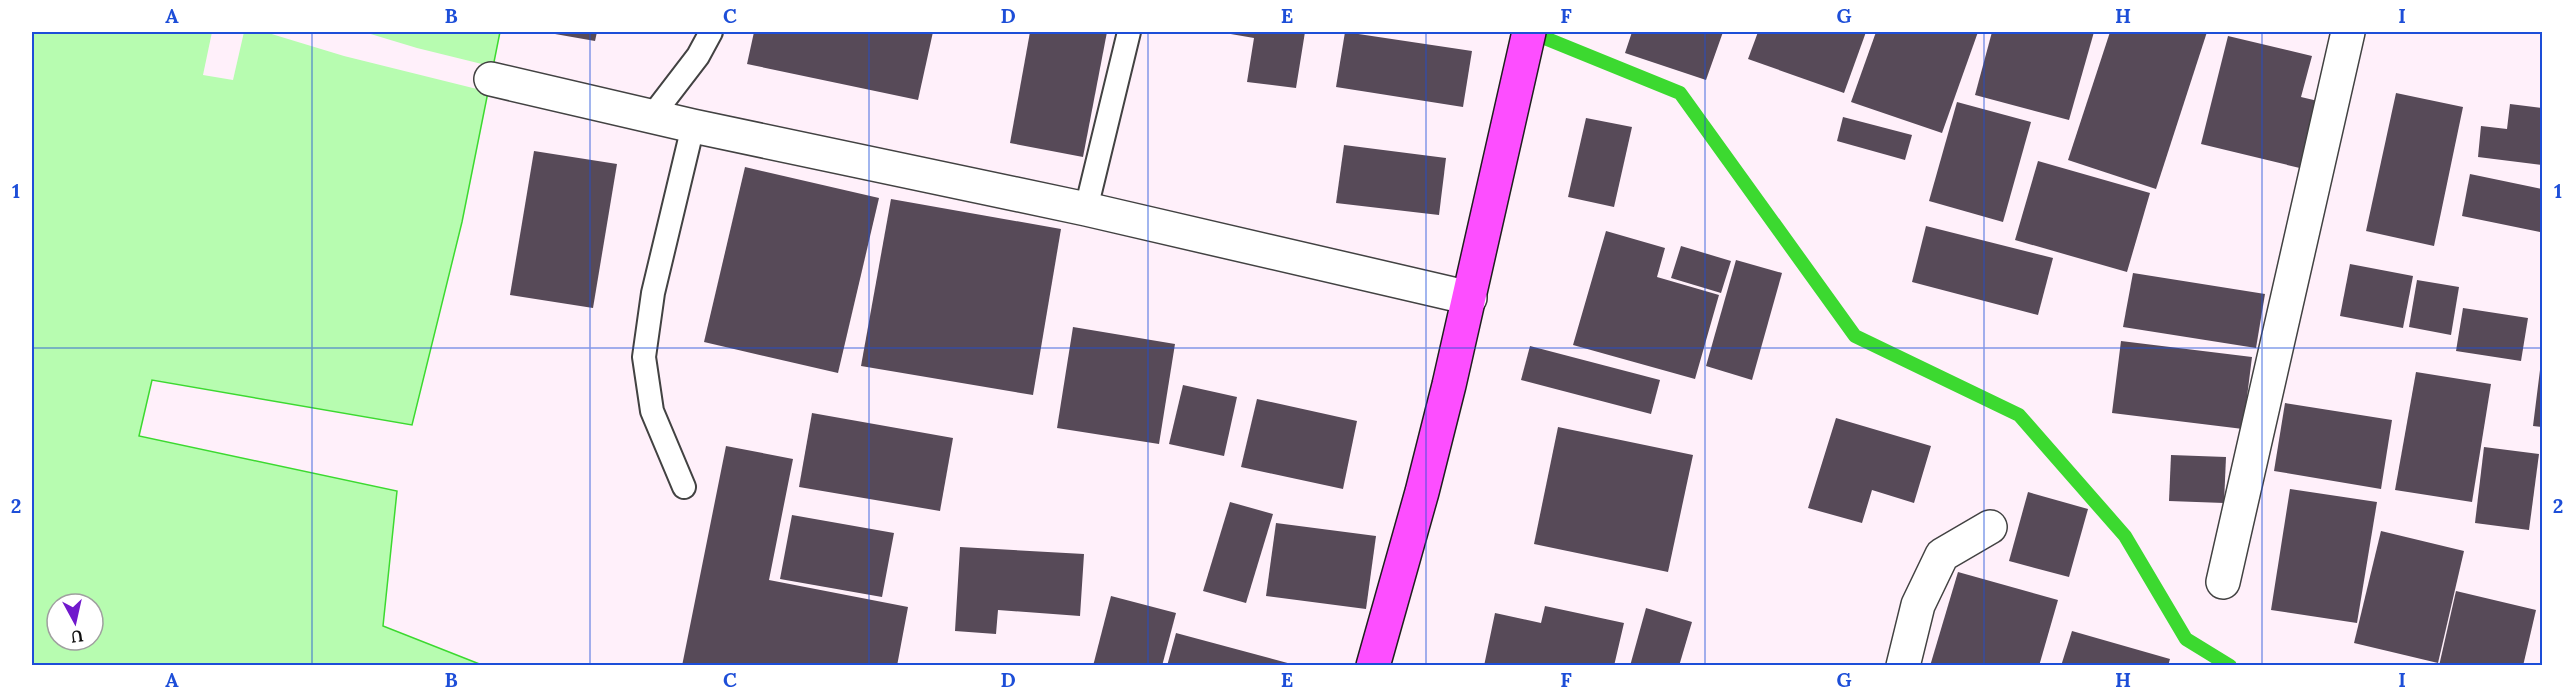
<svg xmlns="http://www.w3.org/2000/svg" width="2574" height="697" viewBox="0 0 2574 697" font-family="Lora,serif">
	<rect width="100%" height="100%" fill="#fff0fa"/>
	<path fill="#b7fcb0" stroke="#3cd930" stroke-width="1.5" fill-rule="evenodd" d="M32 32H500L462 222 412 425 152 380 139 436 397 491 383 626 482 665H32ZM57 604H93V640H57Z"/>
	<g fill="#fff0fa">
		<polygon points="212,32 244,32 233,80 203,75"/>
		<polygon points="265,32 364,32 417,48 494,67 489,92 344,56"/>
	</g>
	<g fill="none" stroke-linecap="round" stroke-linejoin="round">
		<polyline stroke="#3cd930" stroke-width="14" points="1530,32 1680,93 1855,336 2019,415 2125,536 2186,639 2230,666"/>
	</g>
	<g fill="#574a58">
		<polygon points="556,32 597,32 595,41 555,34"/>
		<polygon points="754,32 933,32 918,100 747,64"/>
		<polygon points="1030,32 1107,32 1083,157 1010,143"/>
		<polygon points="1219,32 1305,32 1296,88 1247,82 1254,38"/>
		<polygon points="1345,32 1472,51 1463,107 1336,87"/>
		<polygon points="1632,32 1723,32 1706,80 1625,53"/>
		<polygon points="1758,32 1866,32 1844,93 1748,59"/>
		<polygon points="1876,32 1978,32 1942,133 1851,102"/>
		<polygon points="1992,32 2094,32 2069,120 1975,95"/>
		<polygon points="2110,32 2207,32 2156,189 2068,160"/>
		<polygon points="2228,36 2312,56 2301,97 2322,102 2304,169 2201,144"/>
		<polygon points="2396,93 2463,107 2434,246 2366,231"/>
		<polygon points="1957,102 2031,122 2003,222 1929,201"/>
		<polygon points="2510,104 2542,108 2542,165 2478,157 2481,126 2507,129"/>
		<polygon points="1843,117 1912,135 1905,160 1837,141"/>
		<polygon points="1586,118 1632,127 1614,207 1568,197"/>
		<polygon points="1344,145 1446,158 1439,215 1336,203"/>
		<polygon points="534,151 617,164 593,308 510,295"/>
		<polygon points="2038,161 2150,193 2127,272 2015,240"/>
		<polygon points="745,167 879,198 838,373 704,342"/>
		<polygon points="2470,174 2542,189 2540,232 2462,216"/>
		<polygon points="891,199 1061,229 1033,395 861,366"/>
		<polygon points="1926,226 2053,258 2038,315 1912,282"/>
		<polygon points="1606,231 1665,248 1657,277 1719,295 1695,379 1573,345"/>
		<polygon points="1681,246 1731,261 1721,293 1671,278"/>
		<polygon points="1736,260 1782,273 1752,380 1706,366"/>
		<polygon points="2350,264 2413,276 2403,328 2340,316"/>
		<polygon points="2133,273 2265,294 2256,348 2123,327"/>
		<polygon points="2417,280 2459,287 2451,335 2409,327"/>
		<polygon points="2463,308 2528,318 2521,361 2456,351"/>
		<polygon points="1073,327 1175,344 1159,444 1057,428"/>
		<polygon points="2121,341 2252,357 2243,429 2112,413"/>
		<polygon points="1530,346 1660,380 1651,414 1521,380"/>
		<polygon points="2541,362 2542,362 2542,427 2533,426"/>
		<polygon points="2416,372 2491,384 2472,502 2395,490"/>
		<polygon points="1183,385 1237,397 1224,456 1169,444"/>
		<polygon points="1257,399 1357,421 1343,489 1241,467"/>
		<polygon points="2285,403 2392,420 2381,489 2274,471"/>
		<polygon points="812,413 953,438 940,511 799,487"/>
		<polygon points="1836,418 1931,446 1914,503 1872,490 1862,523 1808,508"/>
		<polygon points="1558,427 1693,455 1668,572 1534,544"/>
		<polygon points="726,446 793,459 769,580 908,607 897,666 682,666"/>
		<polygon points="2484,447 2539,454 2529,530 2475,523"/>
		<polygon points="2171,455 2226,457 2224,503 2169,501"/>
		<polygon points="2290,489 2377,502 2357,623 2271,610"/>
		<polygon points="2028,492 2088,509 2069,577 2009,561"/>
		<polygon points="1230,502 1273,514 1246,603 1203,591"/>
		<polygon points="792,515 894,533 882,597 780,579"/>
		<polygon points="1276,523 1376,536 1366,609 1266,596"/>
		<polygon points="2381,531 2464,551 2438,663 2354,643"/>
		<polygon points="960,547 1084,554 1080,616 998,610 996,634 955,631"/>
		<polygon points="1958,572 2058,600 2039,666 1930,666"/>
		<polygon points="2456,591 2536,610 2523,666 2439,666"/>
		<polygon points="1111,596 1176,613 1162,666 1093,666"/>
		<polygon points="1545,606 1624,623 1614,666 1484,666 1495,613 1541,623"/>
		<polygon points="1646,608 1692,622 1679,666 1630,666"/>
		<polygon points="2072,631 2170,659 2168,666 2061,666"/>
		<polygon points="1176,633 1295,665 1295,666 1167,666"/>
	</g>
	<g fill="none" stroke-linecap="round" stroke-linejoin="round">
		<g stroke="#424242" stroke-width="26">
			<g id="lane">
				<polyline points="652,116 698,56 711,32"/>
				<polyline points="1086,209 1129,32"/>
				<polyline points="684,487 652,411 644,357 653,293 693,126"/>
			</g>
		</g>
		<g stroke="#424242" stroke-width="36">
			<g id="street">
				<polyline points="491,79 693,126 1086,209 1470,298"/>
				<polyline points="2223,582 2348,32"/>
				<polyline points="1903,666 1918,605 1942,555 1990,527"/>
			</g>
		</g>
		<g stroke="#202020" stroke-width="36">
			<polyline id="highway" points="1373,666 1422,492 1449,385 1529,32"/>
		</g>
		<use href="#lane" stroke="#fff" stroke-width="22"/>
		<use href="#street" stroke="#fff" stroke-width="33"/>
		<use href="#highway" stroke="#fd4eff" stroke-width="33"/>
	</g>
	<path fill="none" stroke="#1d4ed8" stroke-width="1.5" stroke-opacity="0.55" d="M312 32V666M590 32V666M869 32V666M1148 32V666M1426 32V666M1705 32V666M1984 32V666M2262 32V666M32 348H2542"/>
	<rect width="2574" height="697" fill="none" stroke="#ffffff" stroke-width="66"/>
	<g transform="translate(75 622) rotate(172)"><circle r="28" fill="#ffffff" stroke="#9f9f9f" stroke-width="1.5"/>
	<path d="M0-4.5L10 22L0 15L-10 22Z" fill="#7019cc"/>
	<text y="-9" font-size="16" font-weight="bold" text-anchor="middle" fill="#0f0f0f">U</text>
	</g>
	<rect x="33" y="33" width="2508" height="631" fill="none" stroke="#1d4ed8" stroke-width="2"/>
	<g font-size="20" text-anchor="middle" font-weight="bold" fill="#1d4ed8">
		<text x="172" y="23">A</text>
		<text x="451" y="23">B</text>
		<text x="730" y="23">C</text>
		<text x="1008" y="23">D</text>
		<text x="1287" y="23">E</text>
		<text x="1566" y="23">F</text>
		<text x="1844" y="23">G</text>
		<text x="2123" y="23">H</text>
		<text x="2402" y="23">I</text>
		<text x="16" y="198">1</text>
		<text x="2558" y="198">1</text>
		<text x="16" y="513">2</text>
		<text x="2558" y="513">2</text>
		<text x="172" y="687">A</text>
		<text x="451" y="687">B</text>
		<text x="730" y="687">C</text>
		<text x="1008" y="687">D</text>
		<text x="1287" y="687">E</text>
		<text x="1566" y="687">F</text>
		<text x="1844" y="687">G</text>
		<text x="2123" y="687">H</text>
		<text x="2402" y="687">I</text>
	</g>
</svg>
